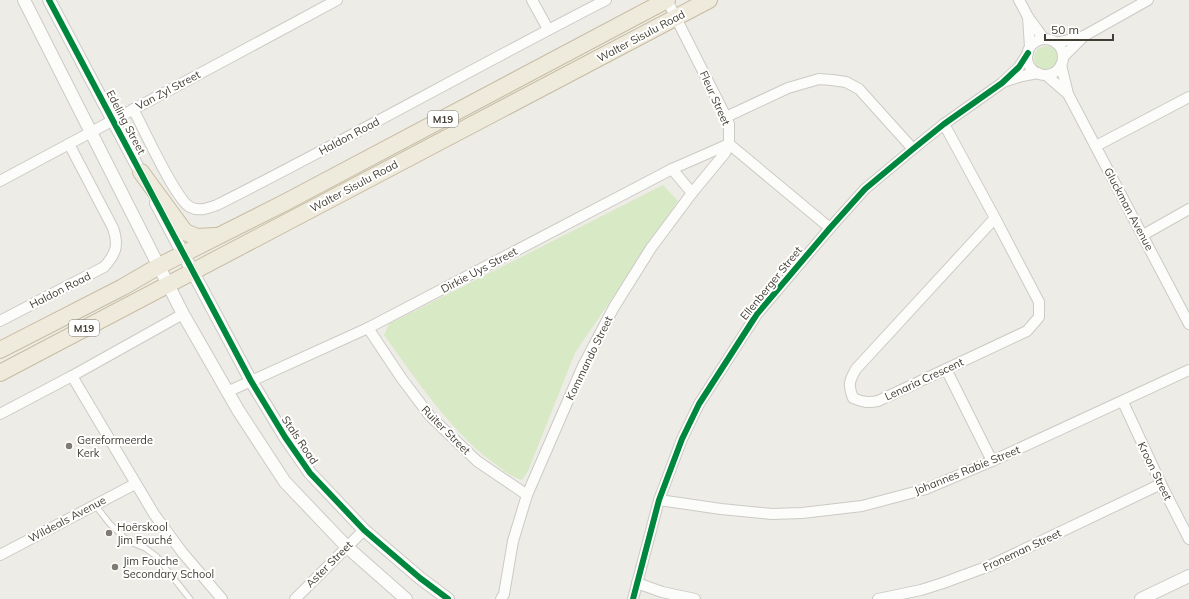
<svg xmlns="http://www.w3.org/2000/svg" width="1189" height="599" viewBox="0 0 1189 599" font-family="Mulish,sans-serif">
	<rect width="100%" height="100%" fill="#eeece6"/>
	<g fill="#d8e9c6">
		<circle cx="1046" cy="58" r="12"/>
		<path d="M663 185 678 201 575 353 528 471 522 480C509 476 502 469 491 461 447 427 416 379 384 335L389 324Z"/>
	</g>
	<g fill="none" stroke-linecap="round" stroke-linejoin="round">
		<g stroke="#cccac4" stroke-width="7">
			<polyline id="service" points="95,505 110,524 128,541 145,548 156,556 190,599"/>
		</g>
		<g stroke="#cccac4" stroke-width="12">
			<g id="minor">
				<polyline points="532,0 548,29"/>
				<polyline points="1019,0 1028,17 1044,39"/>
				<polyline points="1028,17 1030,47"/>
				<circle cx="1045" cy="57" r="18"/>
				<polyline points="1056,43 1084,36 1148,0"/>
				<polyline points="1063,57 1084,36"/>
				<polyline points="1061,65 1068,94 1189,324"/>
				<polyline points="1046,75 1068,94"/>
				<polyline points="1006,81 1022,76 1038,73"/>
				<path d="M133 109C143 127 175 199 190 207 199 212 208 208 217 205 348 139 475 67 606 0"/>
				<polyline points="726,117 788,88 819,79 832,80 846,82 859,89 913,149"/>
				<path d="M944 124 995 218 1039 302V317L1027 331 878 401C868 403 862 402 853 398 848 385 849 381 856 369L995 218"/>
				<polyline points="729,144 830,228"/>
				<polyline points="1096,146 1189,97"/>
				<polyline points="672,169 692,193"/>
				<polyline points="0,181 337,0"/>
				<polyline points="1143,235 1189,209"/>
				<path d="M0 321 104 267C116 254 119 245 113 228L69 144"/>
				<polyline points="368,328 402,379 430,416 477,461 527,495"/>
				<polyline points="946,369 992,461"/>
				<polyline points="72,376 154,514 182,552 222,599"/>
				<polyline points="227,392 368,328 672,169 729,144"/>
				<polyline points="1123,402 1161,484 1189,539"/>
				<polyline points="0,414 72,376 183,314"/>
				<polyline points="659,500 721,509 772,514 802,513 862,506 926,489 992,461 1189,370"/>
				<polyline points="0,555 135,484"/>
				<polyline points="637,583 662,592 695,599"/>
				<polyline points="295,599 364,530"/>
				<polyline points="501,599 504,594 513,541 527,495 583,366 614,307 651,248 692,193 725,153 729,144 729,124 726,117 667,0"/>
				<polyline points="633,599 659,500 682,439 699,404 757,314 830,228 865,189 913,149 944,124 1002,83 1019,67 1028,53"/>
				<polyline points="878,599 921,590 943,583 989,566 1161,484"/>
			</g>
		</g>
		<g stroke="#cccac4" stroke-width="14">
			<g id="tertiary">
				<polyline points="24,0 183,314 238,410 285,482 347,547 406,599"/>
				<polyline points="49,0 144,179"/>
				<polyline points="156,203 251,381 285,437 310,473 364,530 420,578 448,599"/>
				<polyline points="1141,599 1189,576"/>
			</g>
		</g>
		<g stroke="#c6bca2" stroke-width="18">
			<g id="trunk">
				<polyline points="141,172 185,232 197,237 215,236"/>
				<polyline points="0,350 123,287 159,266 286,202 667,0"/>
				<polyline points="0,373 709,0"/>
			</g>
		</g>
		<use href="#service" stroke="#fcfcfb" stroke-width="5"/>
		<use href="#minor" stroke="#fcfcfb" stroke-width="10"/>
		<use href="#tertiary" stroke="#fcfcfb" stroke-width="12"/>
		<use href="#trunk" stroke="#eeeadc" stroke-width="16"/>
		<g stroke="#fff" stroke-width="8">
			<g id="cycleway">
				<polyline points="49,0 251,381 285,437 310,473 364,530 420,578 448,599"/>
				<polyline points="633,599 659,500 682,439 699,404 757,314 830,228 865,189 913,149 944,124 1002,83 1019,67 1028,53"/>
			</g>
		</g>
		<use href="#cycleway" stroke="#00873e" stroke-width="6"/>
	</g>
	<g fill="#7f7b72" stroke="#fff" stroke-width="1.5">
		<circle cx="69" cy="446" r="4"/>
		<circle cx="109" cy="533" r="4"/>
		<circle cx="115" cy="567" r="4"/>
	</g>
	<g text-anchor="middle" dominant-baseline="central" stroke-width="4" stroke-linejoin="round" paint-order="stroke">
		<g fill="#fff" stroke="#7b7870" stroke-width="1">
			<rect x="428" y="111" width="30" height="16" rx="3"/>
			<rect x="69" y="320" width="30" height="16" rx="3"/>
		</g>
		<g font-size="10" font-weight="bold" fill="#433e33">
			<text x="443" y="119">M19</text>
			<text x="84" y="328">M19</text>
		</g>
		<g font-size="11" fill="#433e33" stroke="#fff">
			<text transform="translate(641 36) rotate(-28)">Walter Sisulu Road</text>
			<text transform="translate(168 90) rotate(-28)">Van Zyl Street</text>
			<text transform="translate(715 98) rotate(66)">Fleur Street</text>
			<text transform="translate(126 122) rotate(62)">Edeling Street</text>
			<text transform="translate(349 136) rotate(-28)">Haldon Road</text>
			<text transform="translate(354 186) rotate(-28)">Walter Sisulu Road</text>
			<text transform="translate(1129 209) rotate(62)">Gluckman Avenue</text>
			<text transform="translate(479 270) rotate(-28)">Dirkie Uys Street</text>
			<text transform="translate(771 283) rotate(-51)">Ellenberger Street</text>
			<text transform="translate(60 290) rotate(-27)">Haldon Road</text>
			<text transform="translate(589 358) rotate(-64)">Kommando Street</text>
			<text transform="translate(924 379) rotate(-25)">Lenaria Crescent</text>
			<text transform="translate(446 430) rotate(45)">Ruiter Street</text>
			<text transform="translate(300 440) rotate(56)">Stals Road</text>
			<text transform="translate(967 470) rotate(-22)">Johannes Rabie Street</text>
			<text transform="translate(1155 471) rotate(64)">Kroon Street</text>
			<text transform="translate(67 519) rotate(-28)">Wildeals Avenue</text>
			<text transform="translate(1022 550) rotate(-25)">Froneman Street</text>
			<text transform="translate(329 564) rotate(-45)">Aster Street</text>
		</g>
		<g font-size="11" fill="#433e33" stroke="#fff" text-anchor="start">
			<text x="77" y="440">Gereformeerde<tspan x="77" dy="13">Kerk</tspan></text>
			<text x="117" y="527">Hoërskool<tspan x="117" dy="13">Jim Fouché</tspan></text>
			<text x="123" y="561">Jim Fouche<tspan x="123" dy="13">Secondary School</tspan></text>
		</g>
	</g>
	<path d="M1045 34v6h68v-6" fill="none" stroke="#433e33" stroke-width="2"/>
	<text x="1051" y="34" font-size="12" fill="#433e33" stroke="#ffffff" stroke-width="3" paint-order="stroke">50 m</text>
</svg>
